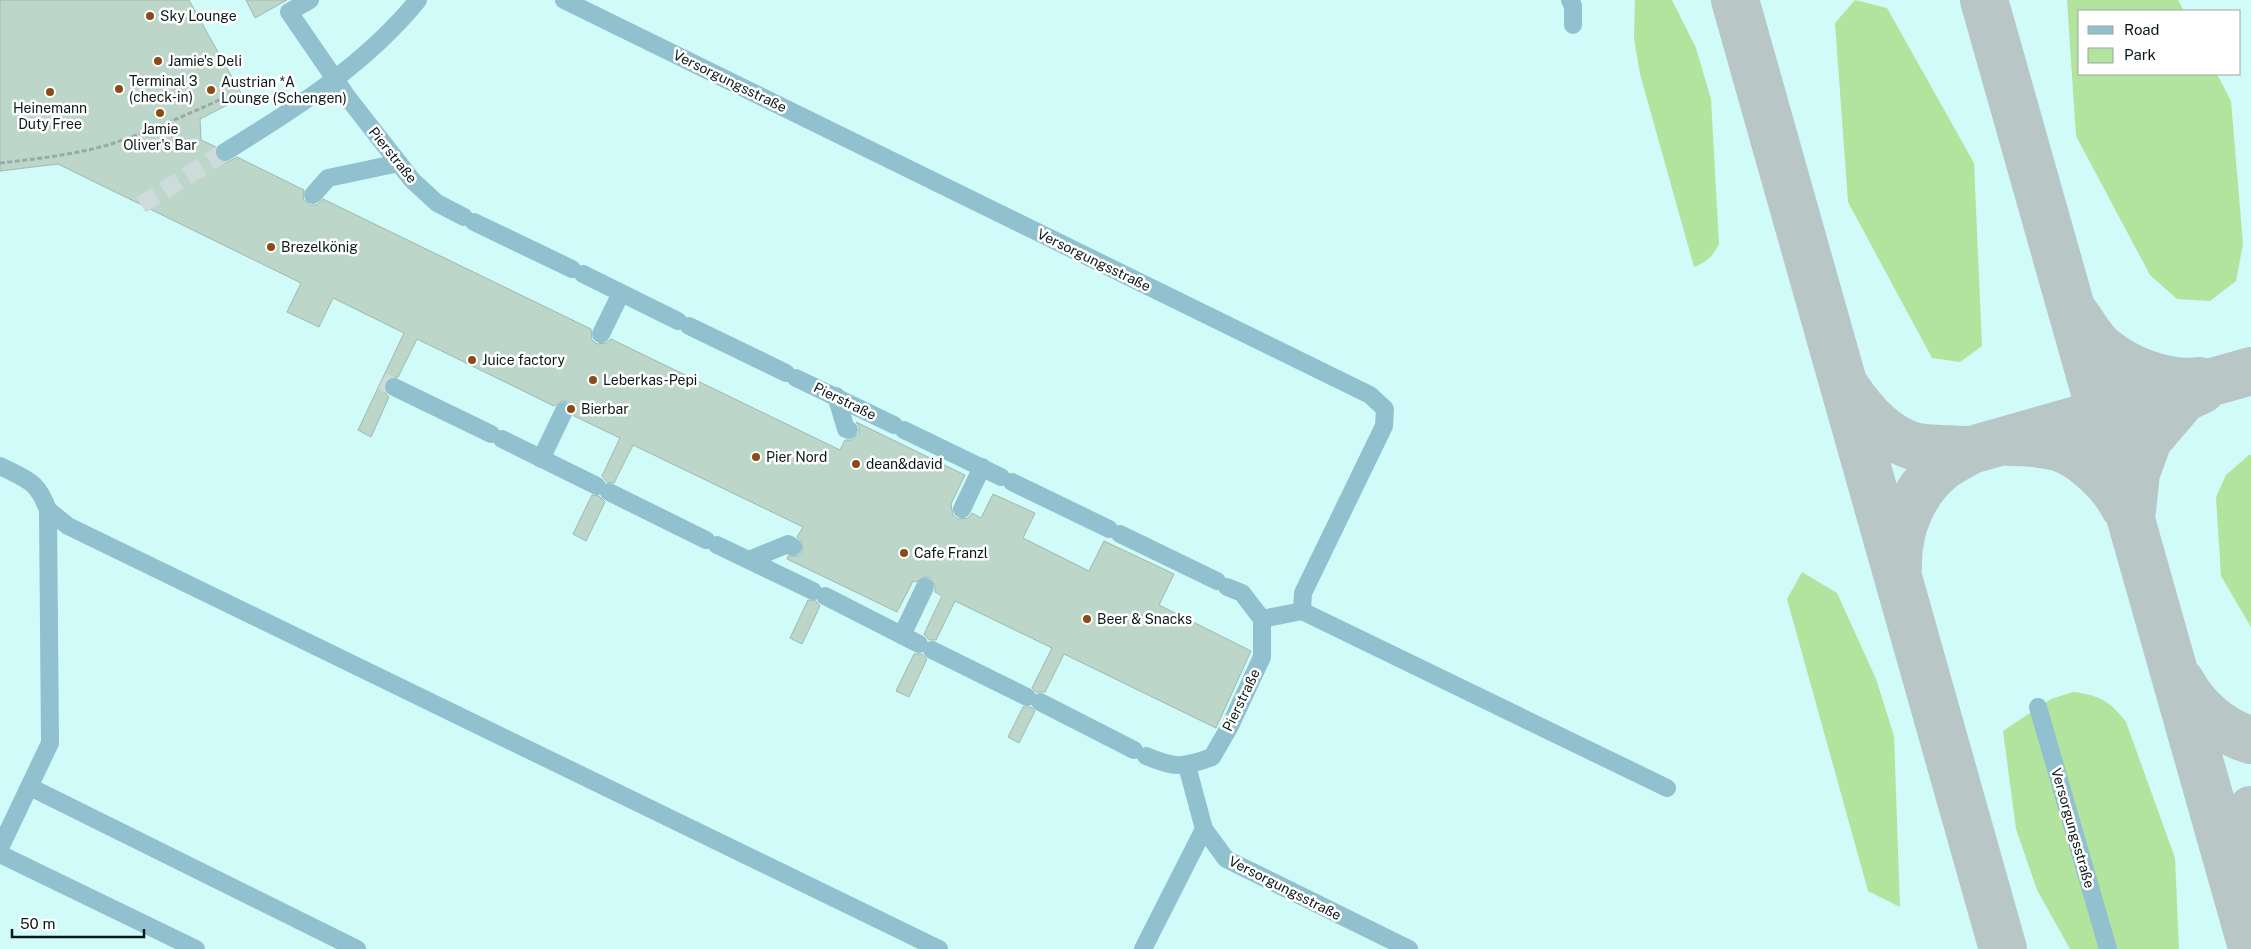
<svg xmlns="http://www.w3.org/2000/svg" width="2251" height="949" viewBox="0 0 2251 949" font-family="'Public Sans',sans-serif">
	<rect width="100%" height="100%" fill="#f0fdfd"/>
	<path fill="#d0fbf8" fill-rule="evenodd" d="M0 0H2251V949H0ZM2080 11H2240V74H2080Z"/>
	<g fill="#b3e49d">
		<path d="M1635 0H1672L1696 48 1711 99 1719 244C1713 256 1707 262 1694 267L1640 74 1634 39Z"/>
		<polygon points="1855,0 1887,8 1974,163 1982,346 1960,362 1932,358 1848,202 1835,23"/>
		<polygon points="2067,0 2178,0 2184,11 2080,11 2080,74 2217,74 2231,101 2243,244 2236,281 2210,301 2177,299 2150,275 2076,136"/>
		<polygon points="2249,455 2251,455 2251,627 2221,576 2216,497 2226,475"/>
		<polygon points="1802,572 1837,593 1876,679 1894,736 1900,907 1868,891 1787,599"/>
		<path d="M2073 692C2099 695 2110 701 2126 722L2175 858 2179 949H2070L2037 890 2016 829 2003 731 2051 699Z"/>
	</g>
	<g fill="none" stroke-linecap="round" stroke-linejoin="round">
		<g stroke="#b8c6c6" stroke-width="48">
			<polyline points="1735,0 2003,949"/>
			<polyline points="1984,0 2251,944"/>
			<path d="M2076 315C2084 326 2091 340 2102 349 2127 370 2167 385 2199 381"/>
			<path d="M1847 389C1863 413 1884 437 1913 446 1929 450 1954 449 1971 450"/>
			<path d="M2010 442C2025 442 2047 444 2061 448 2084 456 2113 484 2124 506"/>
			<polyline points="2132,511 2136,473 2148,440 2184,398 2201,390"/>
			<path d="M1898 567C1897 530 1912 492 1941 468 1950 461 1961 456 1971 450L2251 371"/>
			<path d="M2181 682C2195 709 2222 732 2251 740"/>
			<path d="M2237 877C2236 855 2239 829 2251 810"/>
		</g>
	</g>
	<g fill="#bcd7ca" stroke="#9fb9ac">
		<polygon points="0,0 189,0 243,97 200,119 201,140 216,147 214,153 220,161 226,163 237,157 304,190 303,199 310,205 317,205 323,199 591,329 592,340 597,344 606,343 611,339 840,450 845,440 852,440 859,434 859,427 856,422 965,475 951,504 953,515 958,519 968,518 972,513 981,518 993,494 1035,513 1023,538 1089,571 1104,541 1174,574 1159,605 1251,651 1216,728 1064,654 1045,692 1036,692 1032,688 1052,648 955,601 936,640 929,640 924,634 942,596 935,592 935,586 930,578 924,577 916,582 913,581 897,612 787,559 788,556 798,556 802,552 802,542 797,537 803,527 633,445 614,483 607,482 602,476 620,438 574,416 574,410 569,402 563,401 554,406 417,339 398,377 388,378 384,383 385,393 389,397 371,437 358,430 404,333 333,298 319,327 287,312 301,283 58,164 0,171"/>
		<polygon points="246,0 287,0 255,18"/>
		<polygon points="592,495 599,496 605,502 586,541 573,534"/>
		<polygon points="808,600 816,601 820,606 802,644 790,638"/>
		<polygon points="914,654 922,654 927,659 909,697 896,691"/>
		<polygon points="1023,707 1031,707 1035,711 1019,743 1008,737"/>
	</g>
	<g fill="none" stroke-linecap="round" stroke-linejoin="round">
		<g stroke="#cedbdb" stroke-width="18" stroke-dasharray="18 9" stroke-linecap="butt">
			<polyline points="141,205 225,152"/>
			<polyline points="382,381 394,387"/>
		</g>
		<path stroke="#9ba8a8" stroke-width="3" stroke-dasharray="5 2.5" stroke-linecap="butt" d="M0 163C36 159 80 154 114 143 155 129 195 111 235 93"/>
		<g stroke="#91c0cf" stroke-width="18">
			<polyline points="310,0 289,12 348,98 412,180 437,203 464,217"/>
			<polyline points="564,0 1370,395 1385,409 1384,426 1303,593 1302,611 1262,619"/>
			<polyline points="1570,0 1573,6 1573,25"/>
			<path d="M225 152C295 109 366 64 418 0"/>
			<polyline points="313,195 328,178 399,163"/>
			<polyline points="474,222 572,269"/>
			<polyline points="583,274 678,321"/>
			<polyline points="689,326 786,373"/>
			<polyline points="601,334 621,293"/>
			<polyline points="796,378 894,425"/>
			<polyline points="394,387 491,434"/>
			<polyline points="836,396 846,429 849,430"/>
			<polyline points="904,430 1001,477"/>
			<polyline points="502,439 597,486"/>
			<polyline points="541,459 564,411"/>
			<path d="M0 466C27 480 37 480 48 510L50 743 0 848"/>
			<polyline points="1012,482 1109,529"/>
			<polyline points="609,492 706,540"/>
			<polyline points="962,509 982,467"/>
			<polyline points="48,510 68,526 939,949"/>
			<polyline points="1120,534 1217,581"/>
			<polyline points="717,545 813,591"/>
			<polyline points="749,560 788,544 793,547"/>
			<polyline points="825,596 919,644"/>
			<polyline points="1302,611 1667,788"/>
			<polyline points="902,635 925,587"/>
			<polyline points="932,650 1027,697"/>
			<polyline points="1040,702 1134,750"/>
			<polyline points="2038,707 2108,949"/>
			<path d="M1146 756C1174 768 1183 768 1212 757L1230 726 1262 657V619L1242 593 1227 587"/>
			<polyline points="1187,766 1204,829 1226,859 1409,949"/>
			<polyline points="30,787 357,949"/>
			<polyline points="0,854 196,949"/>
			<polyline points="1143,949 1204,829"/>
		</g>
	</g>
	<g fill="#8c4a18" stroke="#fff" stroke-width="2">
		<circle cx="150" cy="16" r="5"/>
		<circle cx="158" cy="61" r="5"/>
		<circle cx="119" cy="89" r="5"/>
		<circle cx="211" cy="90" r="5"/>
		<circle cx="50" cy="92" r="5"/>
		<circle cx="160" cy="113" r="5"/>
		<circle cx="271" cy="247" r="5"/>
		<circle cx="472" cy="360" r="5"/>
		<circle cx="593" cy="380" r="5"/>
		<circle cx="571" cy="409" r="5"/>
		<circle cx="756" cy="457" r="5"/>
		<circle cx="856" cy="464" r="5"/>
		<circle cx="904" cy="553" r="5"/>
		<circle cx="1087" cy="619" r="5"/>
	</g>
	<g text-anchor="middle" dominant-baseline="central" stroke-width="5" stroke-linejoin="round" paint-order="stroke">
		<g font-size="14" fill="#0c1818" stroke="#fff" text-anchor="start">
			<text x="160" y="16">Sky Lounge</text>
			<text x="168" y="61">Jamie's Deli</text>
			<text x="129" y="81">Terminal 3<tspan x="129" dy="16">(check-in)</tspan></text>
			<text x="221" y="82">Austrian *A<tspan x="221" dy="16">Lounge (Schengen)</tspan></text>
			<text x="50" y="108" text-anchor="middle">Heinemann<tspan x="50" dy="16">Duty Free</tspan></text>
			<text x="160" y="129" text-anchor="middle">Jamie<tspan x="160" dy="16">Oliver's Bar</tspan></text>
			<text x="281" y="247">Brezelkönig</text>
			<text x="482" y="360">Juice factory</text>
			<text x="603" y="380">Leberkas-Pepi</text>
			<text x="581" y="409">Bierbar</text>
			<text x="766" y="457">Pier Nord</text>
			<text x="866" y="464">dean&amp;david</text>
			<text x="914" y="553">Cafe Franzl</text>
			<text x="1097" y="619">Beer &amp; Snacks</text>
		</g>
		<g font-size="14" fill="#0c1818" stroke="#fff">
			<text transform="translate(730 81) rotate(26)">Versorgungsstraße</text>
			<text transform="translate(393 155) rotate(51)">Pierstraße</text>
			<text transform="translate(1094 260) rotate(26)">Versorgungsstraße</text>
			<text transform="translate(845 401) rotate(26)">Pierstraße</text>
			<text transform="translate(1241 700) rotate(-64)">Pierstraße</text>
			<text transform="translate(2073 828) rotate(74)">Versorgungsstraße</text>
			<text transform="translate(1285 888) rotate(27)">Versorgungsstraße</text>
		</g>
	</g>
	<rect x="2078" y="10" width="162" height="65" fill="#ffffff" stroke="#9ea3a3"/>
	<rect x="2088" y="26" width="25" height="8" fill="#91c0cf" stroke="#9ea3a3"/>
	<text x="2124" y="35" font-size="15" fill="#0c1818">Road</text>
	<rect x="2088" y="48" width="25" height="15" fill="#b3e49d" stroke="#9ea3a3"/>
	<text x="2124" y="60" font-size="15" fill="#0c1818">Park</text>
	<path d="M12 929v8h132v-8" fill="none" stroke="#0c1818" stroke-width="2.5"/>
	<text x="20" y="929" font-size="15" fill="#0c1818" stroke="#ffffff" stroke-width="4" paint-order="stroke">50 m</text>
</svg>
